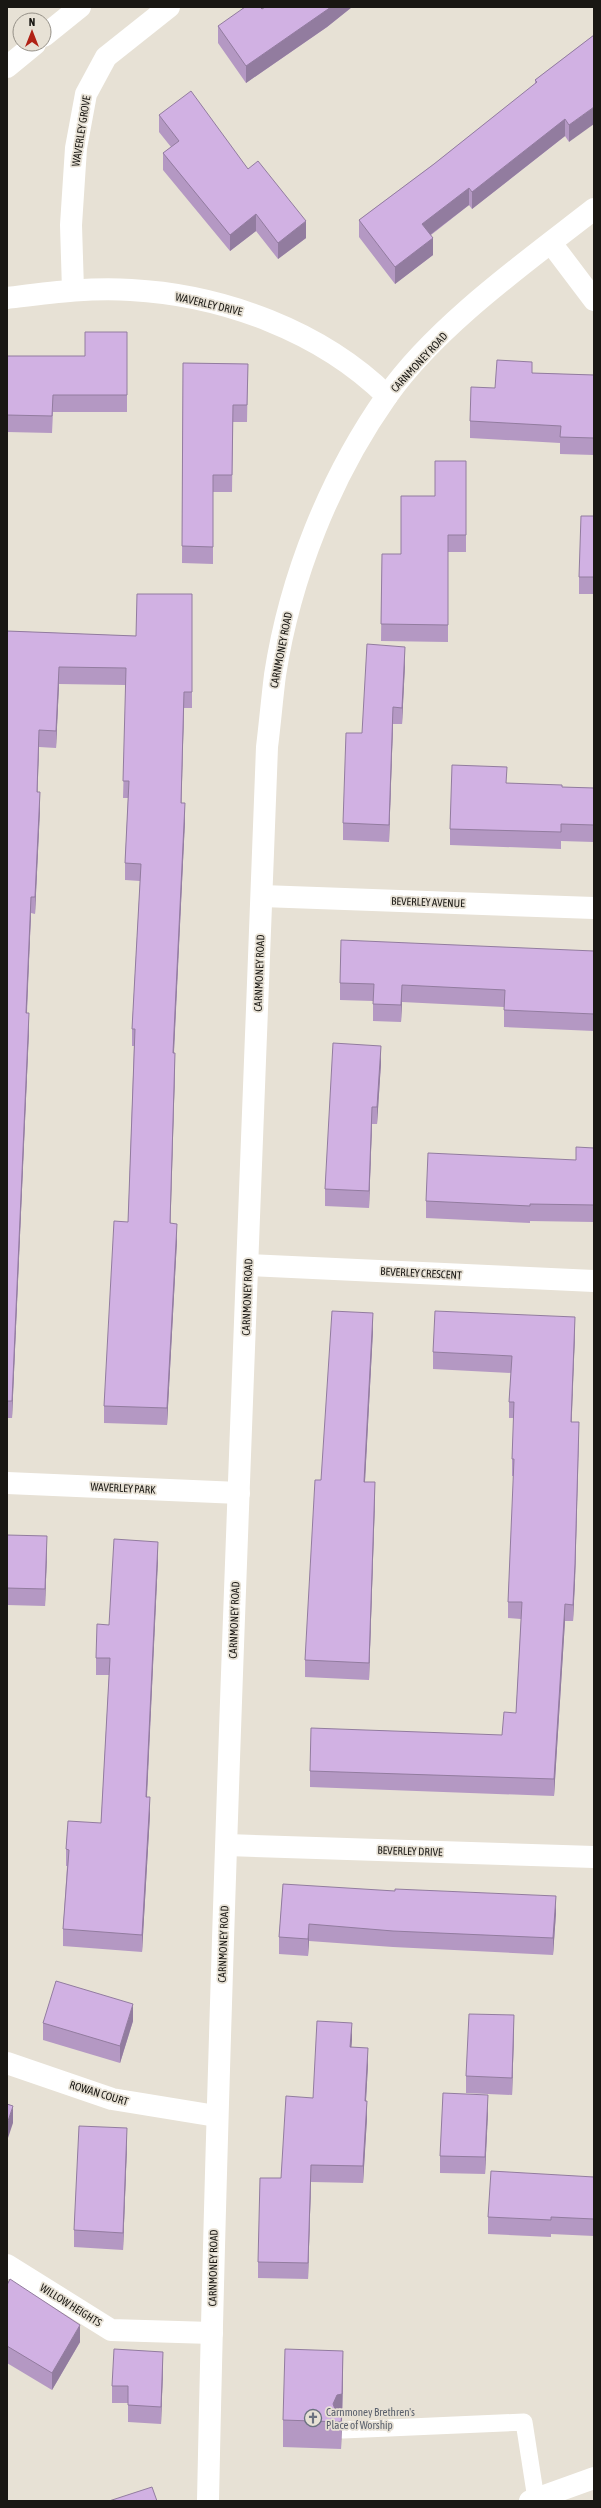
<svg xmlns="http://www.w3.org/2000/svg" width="601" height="2508" viewBox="0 0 601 2508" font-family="'Asap Condensed',sans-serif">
	<rect width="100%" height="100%" fill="#e7e1d5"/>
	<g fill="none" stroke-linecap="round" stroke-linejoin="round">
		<polyline stroke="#fff" stroke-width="17" points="343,2430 524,2422 536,2499"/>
		<g stroke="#fff" stroke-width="22">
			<polyline points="551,243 594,300"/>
			<polyline points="73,290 71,225 76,148 86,94 106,57 169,7"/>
			<path d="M7 298C48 293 90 287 131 290 223 295 321 331 387 396"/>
			<polyline points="262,896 594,908"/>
			<polyline points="248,1265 594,1281"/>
			<polyline points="7,1483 239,1493"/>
			<polyline points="227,1845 594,1857"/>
			<polyline points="7,2063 112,2099 216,2116"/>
			<polyline points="7,2265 111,2330 212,2333"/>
			<polyline points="530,2501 594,2478"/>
		</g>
		<path stroke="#fff" stroke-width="22" d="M208 2501C220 1916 245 1332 267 747 270 723 272 699 275 675 290 577 330 477 387 396 436 326 526 262 594 209"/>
		<g stroke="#fff" stroke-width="22">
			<polyline points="44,36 80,7"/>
			<polyline points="7,67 35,44"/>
		</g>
	</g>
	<g fill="#b498c3">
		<polygon points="265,7 352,7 327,27 246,83 218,43 218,26 262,9"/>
		<polygon points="594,35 569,142 565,136 472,209 469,205 431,235 433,255 395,284 359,237 359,220 434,164 535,84 535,80"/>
		<polygon points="159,115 248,169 306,238 278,259 256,231 230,251 163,170 163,153 171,147 159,132"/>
		<polygon points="127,332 127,412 53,412 52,433 7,432 7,356 85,356"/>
		<polygon points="183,363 248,364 247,422 233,422 232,492 213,492 213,564 182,563"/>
		<polygon points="532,373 594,375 594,455 560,454 560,443 470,438 470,421 495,388"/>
		<polygon points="466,461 466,552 448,552 448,642 381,641 382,554 401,554 435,496"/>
		<polygon points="594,516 594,594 579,594 579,577"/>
		<polygon points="192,594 192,708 184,708 181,803 185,820 174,1053 175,1070 170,1223 177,1240 167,1425 104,1423 104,1406 128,1222 134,1046 132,1046 132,1029 140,881 125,880 125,863 128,798 123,798 126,685 59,684 56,748 39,747 37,792 40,809 35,914 31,913 27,1013 29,1030 12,1418 7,1418 7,631 136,636"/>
		<polygon points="405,664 402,724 393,724 389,842 343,840 343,823 362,733"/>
		<polygon points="507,783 562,787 594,788 594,842 561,841 561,849 450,845 450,829"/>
		<polygon points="594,951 594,1031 504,1027 504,1007 402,1002 401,1022 373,1021 373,1001 340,1000 340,983"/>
		<polygon points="381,1063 377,1124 372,1124 369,1208 325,1206 325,1189"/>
		<polygon points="594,1148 594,1222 530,1221 530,1223 426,1218 426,1201 576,1160"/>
		<polygon points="373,1330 365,1482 375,1499 369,1680 305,1677 305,1660 321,1480"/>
		<polygon points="575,1333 571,1422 579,1439 575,1581 573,1621 565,1621 554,1796 310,1787 310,1771 502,1735 516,1713 521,1619 508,1618 508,1602 514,1476 512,1476 512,1459 514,1418 509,1418 509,1402 511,1373 433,1369 433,1352"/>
		<polygon points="7,1535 47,1553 45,1606 7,1605"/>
		<polygon points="158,1559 147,1797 150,1814 142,1952 63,1946 63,1929 67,1866 66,1866 66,1849 101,1823 109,1675 96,1675 96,1658 109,1625"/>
		<polygon points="283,1884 556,1913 553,1955 393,1947 309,1941 308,1956 279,1954 279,1937"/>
		<polygon points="133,2021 120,2063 43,2040 43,2023"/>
		<polygon points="514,2032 512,2095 466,2093 466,2076"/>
		<polygon points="352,2040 351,2047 368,2064 366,2101 367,2118 363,2183 311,2182 308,2279 258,2278 258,2262 281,2178 313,2098"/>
		<polygon points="488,2112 485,2174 440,2173 440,2156"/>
		<polygon points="127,2145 123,2250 74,2247 74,2230"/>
		<polygon points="594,2177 594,2236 551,2234 551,2237 488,2234 488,2217"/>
		<polygon points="7,2285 80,2342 52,2390 7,2363"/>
		<polygon points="163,2369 161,2424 128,2422 128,2403 112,2403 112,2386"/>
		<polygon points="343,2377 342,2420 341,2449 283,2447 283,2420"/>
	</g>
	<g fill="#927c9f">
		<polygon points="331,7 352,7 327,27 246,83 246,66"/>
		<polygon points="594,107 594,124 569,142 569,125"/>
		<polygon points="565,119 565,136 472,209 472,192"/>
		<polygon points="469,188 469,205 422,241 422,224"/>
		<polygon points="256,214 256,231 230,251 230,235"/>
		<polygon points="306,221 306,238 278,259 278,243"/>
		<polygon points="433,238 433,255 395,284 395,267"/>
		<polygon points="405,647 405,664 402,724 402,708"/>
		<polygon points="59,667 59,684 56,748 56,731"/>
		<polygon points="184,692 184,708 181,819 181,803"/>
		<polygon points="393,707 393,724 389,842 389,825"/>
		<polygon points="39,730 39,747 37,808 37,792"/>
		<polygon points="40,792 40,809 35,914 35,897"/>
		<polygon points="185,803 185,820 173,1070 173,1053"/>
		<polygon points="31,897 31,913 26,1030 26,1013"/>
		<polygon points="402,985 402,1002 401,1022 401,1005"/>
		<polygon points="29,1013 29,1030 12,1418 12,1401"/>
		<polygon points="381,1046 381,1063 377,1124 377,1107"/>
		<polygon points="175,1053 175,1070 170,1240 170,1223"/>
		<polygon points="372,1107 372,1124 369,1208 369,1191"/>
		<polygon points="177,1224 177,1240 167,1425 167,1408"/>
		<polygon points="373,1313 373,1330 364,1499 364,1482"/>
		<polygon points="575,1317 575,1333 571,1439 571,1422"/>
		<polygon points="579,1422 575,1581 573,1621 573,1605"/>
		<polygon points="375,1482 375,1499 369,1680 369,1663"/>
		<polygon points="47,1536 47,1553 45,1606 45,1589"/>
		<polygon points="158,1542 158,1559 146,1814 146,1797"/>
		<polygon points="565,1604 565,1621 554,1796 554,1779"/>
		<polygon points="150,1797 150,1814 142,1952 142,1935"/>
		<polygon points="556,1896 556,1913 553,1955 553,1938"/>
		<polygon points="309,1924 309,1941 308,1956 308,1939"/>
		<polygon points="133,2004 133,2021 120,2063 120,2046"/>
		<polygon points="514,2015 514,2032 512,2095 512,2078"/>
		<polygon points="352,2023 352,2040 350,2064 350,2047"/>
		<polygon points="368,2048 368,2064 365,2117 365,2101"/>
		<polygon points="488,2095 488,2112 485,2174 485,2157"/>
		<polygon points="367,2101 367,2118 363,2183 363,2166"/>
		<polygon points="13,2106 13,2123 7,2141 7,2124"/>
		<polygon points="127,2128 127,2145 123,2250 123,2233"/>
		<polygon points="311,2165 311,2182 308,2279 308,2263"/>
		<polygon points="80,2325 80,2342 52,2390 52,2373"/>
		<polygon points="343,2351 343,2377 342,2420 341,2449 341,2420 337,2422 333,2404"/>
		<polygon points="163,2352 163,2369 161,2424 161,2407"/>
	</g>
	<g fill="#d1b1e3" stroke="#927c9f">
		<polygon points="245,7 260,7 262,9 265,7 331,7 246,66 218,26"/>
		<polygon points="594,35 594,107 569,125 565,119 472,192 469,188 422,224 433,238 395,267 359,220 434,164 537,82 535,80"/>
		<polygon points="191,91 248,169 258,161 306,221 278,243 256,214 230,235 163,153 179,141 159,115"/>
		<polygon points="85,332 127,332 127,395 53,395 52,416 7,415 7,356 85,356"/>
		<polygon points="497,360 532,362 532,373 594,375 594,438 560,437 561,426 470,421 471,387 495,388"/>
		<polygon points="183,363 248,364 247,405 233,405 232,475 213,475 213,547 182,546"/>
		<polygon points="435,461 466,461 466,535 448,535 448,625 381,624 382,554 401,554 401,496 435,496"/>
		<polygon points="581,516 594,516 594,577 579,577"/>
		<polygon points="137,594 192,594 192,692 184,692 181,803 185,803 173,1053 175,1053 170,1223 177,1224 167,1408 104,1406 114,1221 128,1222 135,1029 132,1029 141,864 125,863 129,781 123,781 126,668 59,667 56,731 39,730 37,792 40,792 35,897 31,897 26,1013 29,1013 12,1401 7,1401 7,631 136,636"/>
		<polygon points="367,644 405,647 402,708 393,707 389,825 343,823 346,733 362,733"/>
		<polygon points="452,765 507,767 506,783 562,785 562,787 594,788 594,825 561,824 561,832 450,829"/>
		<polygon points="341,940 594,951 594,1014 504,1010 505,990 402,985 401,1005 373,1004 374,984 340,983"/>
		<polygon points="333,1043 381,1046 377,1107 372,1107 369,1191 325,1189"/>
		<polygon points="576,1147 594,1148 594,1205 530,1204 530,1206 426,1201 428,1153 576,1160"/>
		<polygon points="332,1311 373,1313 364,1482 375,1482 369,1663 305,1660 315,1480 321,1480"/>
		<polygon points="435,1311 575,1317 571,1422 579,1422 575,1564 573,1605 565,1604 554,1779 310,1771 311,1728 502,1735 504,1712 516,1713 522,1602 508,1602 514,1459 512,1459 514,1402 509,1402 512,1356 433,1352"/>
		<polygon points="7,1535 47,1536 45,1589 7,1588"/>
		<polygon points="114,1539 158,1542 146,1797 150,1797 142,1935 63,1929 69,1850 66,1849 68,1821 101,1823 110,1658 96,1658 97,1624 109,1625"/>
		<polygon points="283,1884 395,1891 395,1889 556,1896 553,1938 393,1931 309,1924 308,1939 279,1937"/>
		<polygon points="56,1981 133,2004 120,2046 43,2023"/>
		<polygon points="469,2014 514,2015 512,2078 466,2076"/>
		<polygon points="317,2021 352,2023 350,2047 368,2048 365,2101 367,2101 363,2166 311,2165 308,2263 258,2262 260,2178 281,2178 286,2096 313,2098"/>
		<polygon points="443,2093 488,2095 485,2157 440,2156"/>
		<polygon points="7,2104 13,2106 7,2124"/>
		<polygon points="79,2126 127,2128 123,2233 74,2230"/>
		<polygon points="491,2171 594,2177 594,2219 551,2217 551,2220 488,2217"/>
		<polygon points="10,2279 80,2325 52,2373 7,2346 7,2285"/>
		<polygon points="114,2349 163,2352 161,2407 128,2405 128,2386 112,2386"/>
		<polygon points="285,2349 343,2351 342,2394 337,2395 333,2404 335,2409 342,2413 341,2422 283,2420"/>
		<polygon points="152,2487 157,2501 109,2501"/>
	</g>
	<defs>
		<g id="church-ring" transform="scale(0.9)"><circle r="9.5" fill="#e7e1d5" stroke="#6b7280" stroke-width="1.5"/><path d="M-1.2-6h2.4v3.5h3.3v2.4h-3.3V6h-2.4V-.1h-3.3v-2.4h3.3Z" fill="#6b7280"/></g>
	</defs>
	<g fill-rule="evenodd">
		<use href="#church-ring" x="313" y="2418"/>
	</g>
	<g text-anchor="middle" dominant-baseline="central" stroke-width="3.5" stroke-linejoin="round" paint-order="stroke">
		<g font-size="11" fill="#191713" stroke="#e7e1d5">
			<text transform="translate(81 131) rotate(-81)">WAVERLEY GROVE</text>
			<text transform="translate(209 304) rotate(13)">WAVERLEY DRIVE</text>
			<text transform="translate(419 362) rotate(-47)">CARNMONEY ROAD</text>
			<text transform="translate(281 650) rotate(-79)">CARNMONEY ROAD</text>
			<text transform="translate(428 902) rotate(2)">BEVERLEY AVENUE</text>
			<text transform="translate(259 973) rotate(-88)">CARNMONEY ROAD</text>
			<text transform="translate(421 1273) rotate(3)">BEVERLEY CRESCENT</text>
			<text transform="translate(247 1297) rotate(-88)">CARNMONEY ROAD</text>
			<text transform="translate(123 1488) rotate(3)">WAVERLEY PARK</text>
			<text transform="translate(234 1620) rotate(-88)">CARNMONEY ROAD</text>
			<text transform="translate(410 1851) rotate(2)">BEVERLEY DRIVE</text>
			<text transform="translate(223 1944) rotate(-88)">CARNMONEY ROAD</text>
			<text transform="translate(99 2093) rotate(17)">ROWAN COURT</text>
			<text transform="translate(213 2268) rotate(-89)">CARNMONEY ROAD</text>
			<text transform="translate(71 2305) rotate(32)">WILLOW HEIGHTS</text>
		</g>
		<g font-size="11" fill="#5b616d" stroke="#e7e1d5" text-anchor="start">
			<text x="326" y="2412">Carnmoney Brethren's<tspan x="326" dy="13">Place of Worship</tspan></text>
		</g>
	</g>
	<rect width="601" height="2508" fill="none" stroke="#191713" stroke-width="16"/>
	<g transform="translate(32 32)"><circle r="19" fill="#e7e1d5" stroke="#959087"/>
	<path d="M0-3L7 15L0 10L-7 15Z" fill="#b02115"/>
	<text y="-6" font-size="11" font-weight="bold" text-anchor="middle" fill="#191713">N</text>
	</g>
</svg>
